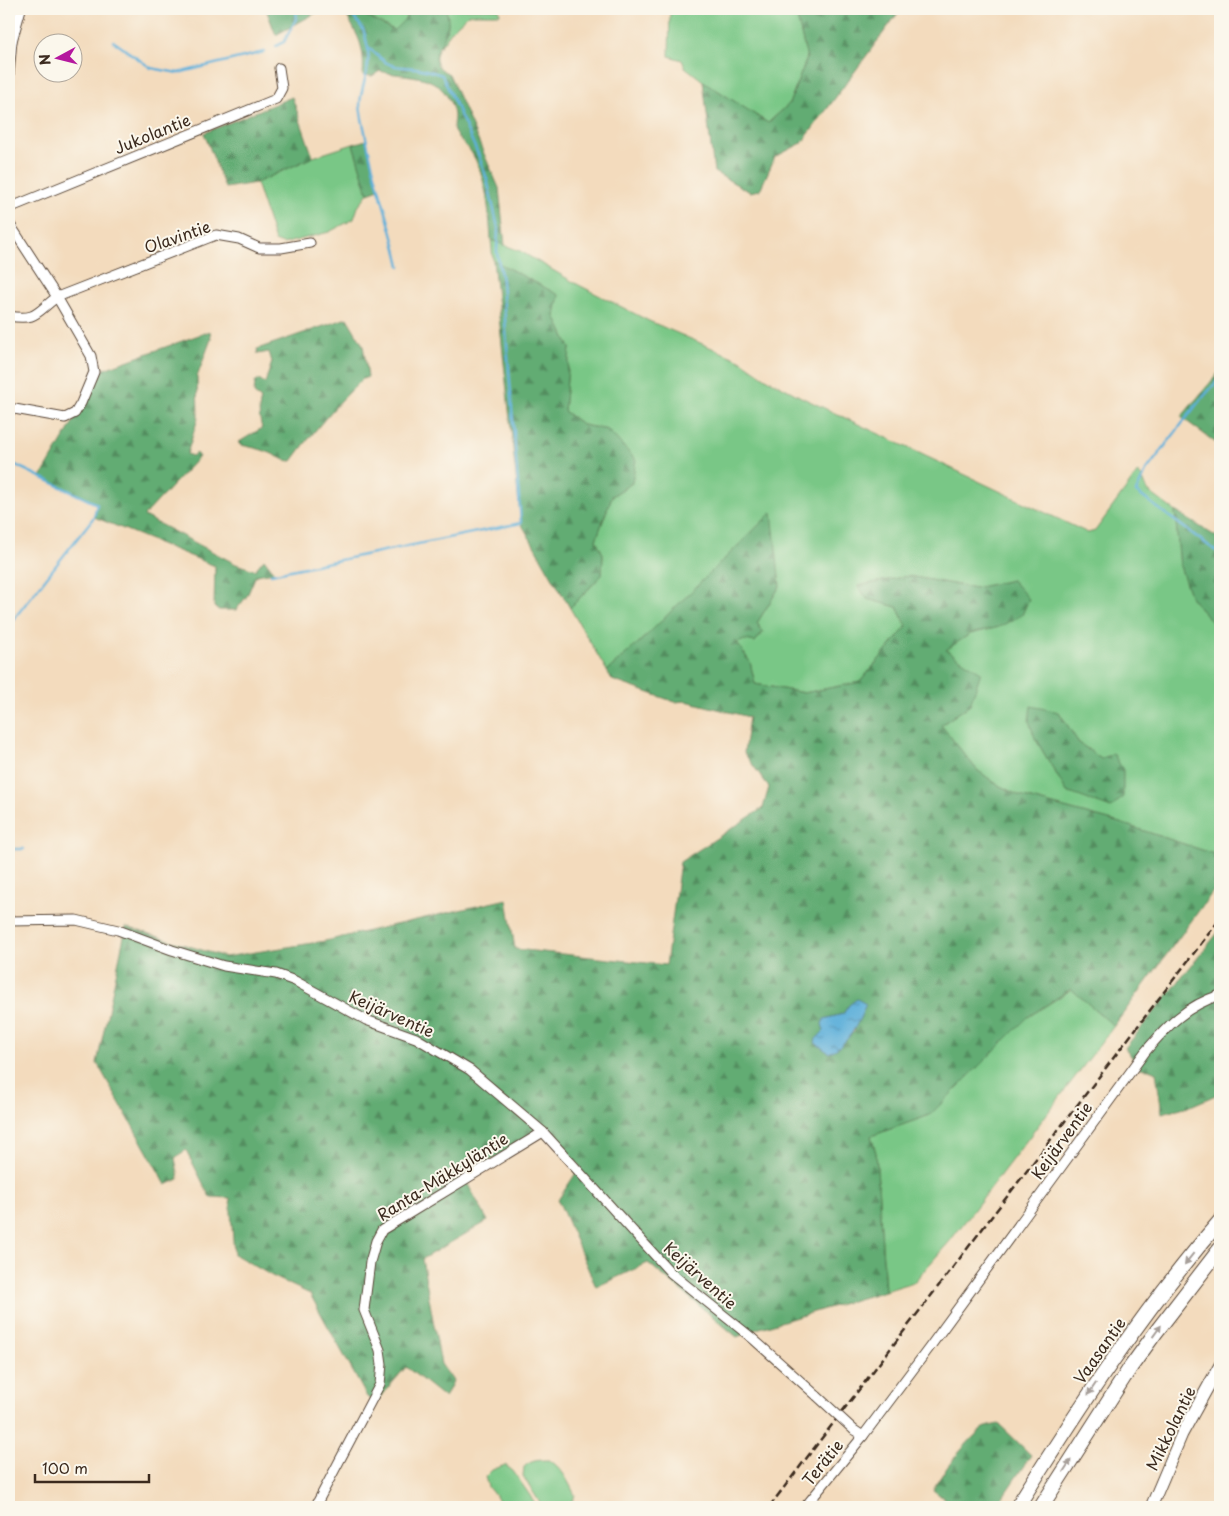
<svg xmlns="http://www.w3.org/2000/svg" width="1229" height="1516" viewBox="0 0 1229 1516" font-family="'Playpen Sans',sans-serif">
	<defs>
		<pattern id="forest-firs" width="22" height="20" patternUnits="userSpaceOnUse" patternTransform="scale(1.25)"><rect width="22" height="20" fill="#62ac73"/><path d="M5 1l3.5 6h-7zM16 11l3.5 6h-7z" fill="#528c5e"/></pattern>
		<pattern id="water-ripples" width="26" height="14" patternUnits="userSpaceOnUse" patternTransform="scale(1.25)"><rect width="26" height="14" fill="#5fb0da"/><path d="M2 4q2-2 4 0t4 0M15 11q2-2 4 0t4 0" fill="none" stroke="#508fb0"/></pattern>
	</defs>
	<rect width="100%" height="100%" fill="#fbf7ec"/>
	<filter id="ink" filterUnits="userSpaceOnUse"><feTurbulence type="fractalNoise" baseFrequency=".02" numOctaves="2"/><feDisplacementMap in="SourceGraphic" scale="10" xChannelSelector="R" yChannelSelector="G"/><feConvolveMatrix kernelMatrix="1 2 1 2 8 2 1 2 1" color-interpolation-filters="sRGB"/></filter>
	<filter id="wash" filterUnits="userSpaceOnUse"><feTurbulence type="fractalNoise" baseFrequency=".0096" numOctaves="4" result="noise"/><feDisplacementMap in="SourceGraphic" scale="20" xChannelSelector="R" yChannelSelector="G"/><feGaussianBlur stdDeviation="1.12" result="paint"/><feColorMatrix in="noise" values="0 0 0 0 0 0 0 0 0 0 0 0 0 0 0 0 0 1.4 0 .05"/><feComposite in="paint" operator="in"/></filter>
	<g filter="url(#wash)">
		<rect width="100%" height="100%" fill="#f3dbbd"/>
		<g fill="#79c786" stroke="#5a7852" fill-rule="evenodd">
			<polygon points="363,9 406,9 406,18 394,30 366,16"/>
			<polygon points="446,9 499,9 500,14 469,14 453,29 440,47 448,25"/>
			<polygon points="670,9 795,9 807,58 789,104 768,123 703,81 685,67 682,60 669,56"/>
			<polygon points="353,144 368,193 358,207 354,219 329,232 283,244 275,241 256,183 313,157"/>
			<path d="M491 240 520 251 575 283 649 321 740 360 766 378 801 397 1088 533 1095 531 1138 472 1144 481 1148 491 1175 511 1180 566 1191 598 1218 629H1220V856L1120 823 1020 796 998 785 977 770 941 725 970 705 945 650 970 634 999 627 1012 580 975 588 908 576 858 586 867 599 897 607 907 627 860 682 804 693 755 684 750 662 737 643 745 639 755 642 763 632 757 623 780 586 646 636 607 671 570 608 602 575 603 554 596 540 612 496 632 483 608 430 583 425 564 411 570 348 555 316 558 295 493 260ZM1059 712 1078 742 1101 759 1082 796 1067 792 1035 738Z"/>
			<polygon points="1072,989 1114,1026 950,1241 914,1282 885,1291 876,1153 871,1136 930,1115 1028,1017"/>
			<path d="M549 1460C563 1468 568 1482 575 1495L573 1500 565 1507 542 1506 523 1476 524 1467C531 1460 539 1460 549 1460Z"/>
			<polygon points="505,1465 513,1471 538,1507 504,1507 488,1487 485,1477 492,1470"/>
		</g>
		<g fill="url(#forest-firs)" stroke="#4e6b48" fill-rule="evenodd">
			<polygon points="266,9 323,9 276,35"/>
			<path d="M343 9H363L366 16 394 30 406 18V9H446C447 14 449 20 448 25 446 44 421 60 449 74L499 188 505 245 491 240C489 212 487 180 473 155 468 146 457 140 454 131 452 126 454 121 454 116 453 104 444 87 432 82 418 74 396 76 380 71L372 76 363 75C365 43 357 35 343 9Z"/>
			<polygon points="795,9 901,9 802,143 775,157 760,190 750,192 714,172 703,81 768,123 789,104 807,58"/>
			<polygon points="292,97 313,157 256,183 225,188 204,133"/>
			<polygon points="366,140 379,189 368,193 353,144"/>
			<polygon points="493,260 559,295 555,316 570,348 564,411 583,425 608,430 636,460 632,483 612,496 596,540 603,554 602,575 570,608 521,523"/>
			<path d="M347 318 363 345 368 377 363 379C336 404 314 431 292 461 282 461 275 454 265 451 257 448 249 447 241 445L239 442 262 428C259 417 258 410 261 399L254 394 255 382 258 380 265 383 272 362 269 352 258 354 257 349Z"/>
			<polygon points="210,331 211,339 197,377 198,418 187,454 192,456 196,453 199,457 144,516 236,564 255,570 264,559 274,572 256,575 247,596 236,610 219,610 214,607 215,566 94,517 97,504 41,477 104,369"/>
			<polygon points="1220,371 1220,446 1181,417"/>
			<polygon points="1175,511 1220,539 1220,629 1218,629 1191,598 1180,566"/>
			<path d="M772 512 780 586 757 623 763 632 755 642 745 640 737 643 750 662 755 684 804 693 860 682 907 626 897 607 867 599 858 586 908 576 975 588 1012 580 1029 599 1022 615 999 627 970 634 946 650 981 672 970 705 941 725 977 770 998 785 1020 796 1120 823 1220 856V882L1114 1026 1071 989 1028 1017 930 1115 871 1136 876 1153 885 1291 760 1328 737 1337 648 1263 596 1287 558 1200 580 1167 544 1128 464 1177 488 1221 422 1259 441 1364 453 1381 445 1398 406 1367 375 1403 367 1397 310 1294 272 1276 234 1254 230 1198 210 1197 186 1150 175 1158 179 1179 166 1185 97 1063 126 927 225 957 325 941 507 899 515 949 666 965 680 862 763 808 769 787 744 753 749 717 686 701 675 702 612 680 607 671 646 636ZM849 1005 855 1031 846 1039H816L824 1031V1019L843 1014Z"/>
			<polygon points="1031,706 1059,712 1078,742 1101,759 1113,753 1123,770 1123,797 1111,808 1067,792 1035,738 1029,721"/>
			<polygon points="1220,930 1220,1093 1193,1105 1162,1113 1156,1072 1149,1069 1140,1068 1125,1048"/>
			<path d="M999 1424 1031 1455 996 1507H955L933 1490C940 1474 969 1438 984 1428 988 1426 994 1425 999 1424Z"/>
		</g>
		<path fill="url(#water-ripples)" stroke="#4d6d7c" d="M857 999 866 1004C858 1024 849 1044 829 1053L815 1043 816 1039 824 1031 822 1024 824 1019 843 1014 849 1005Z"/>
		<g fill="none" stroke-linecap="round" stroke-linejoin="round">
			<g stroke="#5fb0da" stroke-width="2.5">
				<polyline points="113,41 151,68 178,73 264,52"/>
				<polyline points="276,46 284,42 296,19 297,9"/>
				<path d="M368 49C371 71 360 87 360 106 361 114 363 124 365 132 373 178 391 221 400 266"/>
				<polyline points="1220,378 1197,404 1146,471 1136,492 1220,554"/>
				<polyline points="9,462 97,504 94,517 9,625"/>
				<path d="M271 574 521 523 502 281 497 252 498 228 487 179 478 154 442 75C433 72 424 69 415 68 404 67 396 68 387 63 380 59 375 52 368 48 366 42 366 37 364 32 361 23 352 18 348 9"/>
				<polyline points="9,849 24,849"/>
			</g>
		</g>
	</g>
	<g filter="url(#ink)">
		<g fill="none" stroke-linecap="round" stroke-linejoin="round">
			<g stroke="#574536" stroke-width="11">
				<g id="minor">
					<polyline points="9,41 12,41 21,9"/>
					<polyline points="9,75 12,41"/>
					<polyline points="9,208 276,99 282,88 279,68"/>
					<polyline points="9,223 57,297 91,356 94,372 81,403 75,413 65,418 9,408"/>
					<path d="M9 316C37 321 36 312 57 297L216 235 239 239 259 248H281L310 243"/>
					<polyline points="9,921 76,920 118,930 172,950 224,966 276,974 295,981 366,1020 416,1038 470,1070 543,1132 671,1273 752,1338 817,1396"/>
					<path d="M854 1430 863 1436 929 1348 1145 1052C1168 1025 1186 1006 1220 995"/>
					<polyline points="315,1507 380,1384 382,1364 380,1350 364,1310 370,1262 376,1241 382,1230 543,1132"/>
					<polyline points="805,1507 863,1436"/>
				</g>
			</g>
			<g stroke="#574536" stroke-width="13">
				<polyline id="major" points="1151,1507 1182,1434 1220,1365"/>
			</g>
			<g stroke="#574536" stroke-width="16">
				<g id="highway">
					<path d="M1017 1507C1079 1408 1143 1310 1220 1221"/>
					<polyline points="1041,1507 1130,1368 1156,1332 1220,1249"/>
				</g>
			</g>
			<use href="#minor" stroke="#fff" stroke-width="9"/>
			<use href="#major" stroke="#fff" stroke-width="11"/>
			<use href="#highway" stroke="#fff" stroke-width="14"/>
			<polyline stroke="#3b2a1e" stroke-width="2.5" stroke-dasharray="8 4" stroke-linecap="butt" points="769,1507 1220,919"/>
			<g stroke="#574536" stroke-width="11" stroke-linecap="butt">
				<polyline id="minor-bridge" points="817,1396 854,1430"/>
			</g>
			<use href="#minor-bridge" stroke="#fff" stroke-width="9"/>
		</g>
		<defs><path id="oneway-solid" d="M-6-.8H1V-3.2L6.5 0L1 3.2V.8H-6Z" transform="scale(1.25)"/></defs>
		<g fill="#a79f9a">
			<use href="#oneway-solid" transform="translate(1189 1259) rotate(128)"/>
			<use href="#oneway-solid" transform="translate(1157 1331) rotate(-54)"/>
			<use href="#oneway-solid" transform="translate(1092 1389) rotate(124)"/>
			<use href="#oneway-solid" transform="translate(1067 1466) rotate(-57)"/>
		</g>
	</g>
	<g text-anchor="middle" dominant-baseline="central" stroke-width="4" stroke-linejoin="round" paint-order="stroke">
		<g font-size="16" fill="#3b2a1e" stroke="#fbf7ec">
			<text transform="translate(152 133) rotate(-22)">Jukolantie</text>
			<text transform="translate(177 236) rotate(-19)">Olavintie</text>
			<text transform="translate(392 1013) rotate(24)">Keijärventie</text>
			<text transform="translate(1061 1140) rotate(-54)">Keijärventie</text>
			<text transform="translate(442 1176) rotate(-32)">Ranta-Mäkkyläntie</text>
			<text transform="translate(701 1275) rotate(42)">Keijärventie</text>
			<text transform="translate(1099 1350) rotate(-55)">Vaasantie</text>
			<text transform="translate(1170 1428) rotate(-64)">Mikkolantie</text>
			<text transform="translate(822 1462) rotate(-51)">Terätie</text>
		</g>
	</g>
	<rect width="1229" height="1516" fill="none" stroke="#fbf7ec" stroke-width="30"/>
	<g transform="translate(58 58) rotate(263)"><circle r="24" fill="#fbf7ec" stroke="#aea59a"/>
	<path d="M0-4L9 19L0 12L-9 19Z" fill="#b5179e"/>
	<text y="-8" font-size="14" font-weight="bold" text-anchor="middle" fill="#3b2a1e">N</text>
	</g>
	<path d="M35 1474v8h114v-8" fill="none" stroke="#3b2a1e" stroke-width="2.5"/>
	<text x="42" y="1474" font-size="15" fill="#3b2a1e" stroke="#fbf7ec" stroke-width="4" paint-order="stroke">100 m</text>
</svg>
